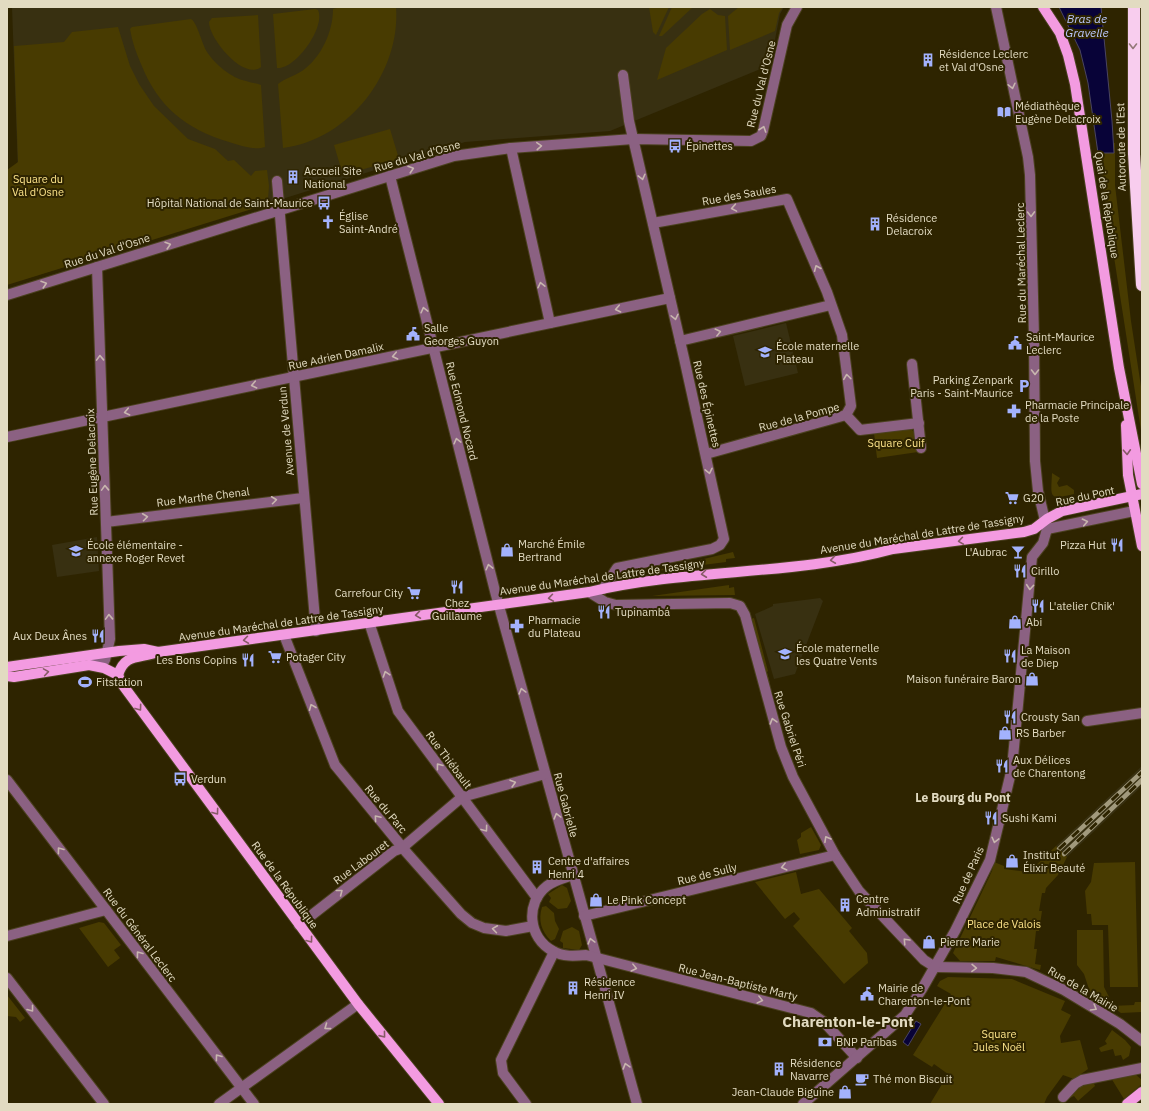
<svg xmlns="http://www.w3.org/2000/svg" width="1149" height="1111" viewBox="0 0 1149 1111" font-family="'IBM Plex Sans',sans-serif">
	<rect width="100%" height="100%" fill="#2e2400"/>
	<g fill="#383011">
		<polygon points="12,7 784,7 780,14 770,65 610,131 465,142 22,280"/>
		<polygon points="786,323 798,373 745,386 733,336"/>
		<polygon points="97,537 99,571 57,577 52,545"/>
		<polygon points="820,598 823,601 795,674 774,679 755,614 773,606 773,604"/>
		<polygon points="1142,766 1142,786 1067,857 1056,846"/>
	</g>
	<g fill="#483b01">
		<path d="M341 7H396C401 72 349 140 283 148L278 84C284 79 294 76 302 71 321 58 333 32 333 9Z"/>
		<polygon points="649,7 669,7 656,35 653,32"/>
		<polygon points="672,7 693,7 662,36 659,36"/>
		<polygon points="739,7 783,7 779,13 775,31 730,50 728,16"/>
		<path d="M315 9 318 10C326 27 295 70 277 68L273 14Z"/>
		<polygon points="710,9 718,15 725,16 727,50 657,80 666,48 702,14"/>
		<path d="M258 15 261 67C244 81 209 39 209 22L212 18Z"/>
		<path d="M191 19C197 22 202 44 207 52 215 64 231 78 246 81 251 83 256 83 261 85L265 147C254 151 240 145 229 142 186 129 158 107 141 64 136 53 132 41 130 29L132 27Z"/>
		<polygon points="118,27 130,66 139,84 154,106 188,139 215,149 228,161 234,160 251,176 255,171 267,170 269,186 268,199 265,205 7,285 7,170 18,162 14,46 64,42 72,32"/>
		<polygon points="390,129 399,159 343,175 334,145"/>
		<polygon points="1096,141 1115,143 1115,185 1131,321 1142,393 1142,437"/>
		<polygon points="910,428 915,433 918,452 877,458 874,433"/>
		<path d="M1052 473 1060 478 1057 483 1059 487 1067 485 1074 490V494C1048 500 1051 498 1052 473Z"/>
		<polygon points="733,552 735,558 726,559 726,562 649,572"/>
		<polygon points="729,585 729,588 734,587 735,595 652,596"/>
		<polygon points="754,618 768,671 767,672 770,683 766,680 751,619"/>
		<polygon points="811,827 821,845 819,850 800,854 797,840 801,837 801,833"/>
		<polygon points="1056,846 1067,857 1058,875 1046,888 1045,893 1042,893 1039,911 1042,911 1039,931 1036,931 1034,949 1037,949 1035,964 1041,965 1040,970 996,957 995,961 960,961 953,953 992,871 994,862 1004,866 1004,869 1029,872"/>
		<polygon points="1135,862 1138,987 1110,987 1108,925 1092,925 1091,914 1087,914 1085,891 1091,882 1094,863"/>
		<polygon points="796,872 801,894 819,889 852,928 849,931 867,953 868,963 844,984 793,926 800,919 794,912 785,919 755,882"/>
		<polygon points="562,885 567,888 571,901 567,908 558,909 549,902 551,898 548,894"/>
		<path d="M546 906 554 913 555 921 559 929 555 939 551 941C541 931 538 920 542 907Z"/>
		<polygon points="99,922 104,923 121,945 114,950 120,958 108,967 79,928"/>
		<polygon points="572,927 579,931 582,945 579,950 563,948 563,943 560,941 563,931"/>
		<polygon points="1077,930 1103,930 1104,987 1109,997 1101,997 1090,992 1084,974 1077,965"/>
		<polygon points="948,977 1012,979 1065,1001 1061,1010 1071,1015 1060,1036 1061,1043 1080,1040 1088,1069 1074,1079 1063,1075 1047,1097 1044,1104 930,1104 948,1074 934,1064 932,1067 913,1055 951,994 937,986 940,981"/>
		<polygon points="7,995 25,1018 20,1022 16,1017 7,1016"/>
		<polygon points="1135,1002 1142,1002 1142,1012 1121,1013 1111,1006 1134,1005"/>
		<polygon points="1112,1030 1125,1040 1131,1047 1129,1056 1123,1060 1121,1055 1115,1056 1113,1049 1101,1052 1099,1048 1107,1044 1105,1041"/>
		<polygon points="1135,1074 1142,1080 1142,1084 1124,1099 1111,1078"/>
		<polygon points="1093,1081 1095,1086 1078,1101 1074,1096 1066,1100 1075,1088"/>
	</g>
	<g fill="#080338" stroke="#494461">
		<polygon points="1059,7 1101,7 1112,121 1114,153 1098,153 1088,83 1080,50"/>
		<polygon points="916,1021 921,1024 908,1046 903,1042"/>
	</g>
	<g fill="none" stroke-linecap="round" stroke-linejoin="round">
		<g stroke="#4b411f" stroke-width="12">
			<g id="minor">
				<polyline points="511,148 550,323"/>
				<polyline points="390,176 496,595 637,1104"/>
				<polyline points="277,181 316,631"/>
				<polyline points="653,223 787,199 827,292 842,335 851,406 846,415"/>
				<polyline points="7,295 454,156 511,148 633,139 751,141 761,136 763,131 787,25 797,7"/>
				<polyline points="680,341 831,305"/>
				<polyline points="912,364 921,448"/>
				<polyline points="7,437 670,298"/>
				<polyline points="706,454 846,415 860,430 919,423"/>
				<polyline points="106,522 303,498"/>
				<polyline points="1047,529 1134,511"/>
				<polyline points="603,589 617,568 712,549 720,545 724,539 684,358 629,121 623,75"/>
				<polyline points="589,592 605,602 616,605 730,603 740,606 745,615 781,747 793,777 835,855 859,891 924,960 935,967"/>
				<polyline points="369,622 398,711 537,898"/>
				<polyline points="284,635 335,765 407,853 461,914 472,923 484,928 506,931 533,926"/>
				<polyline points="89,665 105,660 110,639 97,267"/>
				<polyline points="1087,721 1142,713"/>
				<polyline points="7,780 254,1104"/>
				<path d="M573 875C564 878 555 880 547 886 525 903 528 938 553 951 563 957 575 956 586 955L811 1013 824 1022 857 1058"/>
				<polyline points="584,916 835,855"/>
				<polyline points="299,925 394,851 402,848 462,797 545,774"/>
				<polyline points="7,936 106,910"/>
				<polyline points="935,967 993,968 1026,972 1064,990 1120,1024 1142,1041"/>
				<polyline points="7,978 104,1104"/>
				<polyline points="1063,1097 1075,1084 1082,1080 1142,1068"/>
				<polyline points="219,1104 358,1004"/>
				<polyline points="526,1104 503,1073 501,1060 554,952"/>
				<polyline points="803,1104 905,1015 922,989 955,931 990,860 1012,768 1032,557 1043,543 1047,529 1038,491 1035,461 1034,337 1030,175 1028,157 996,7"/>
			</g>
		</g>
		<g stroke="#4b411f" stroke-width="12">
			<g id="major">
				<polyline points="1043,7 1060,33 1068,55 1075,84 1119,368 1142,484"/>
				<polyline points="1126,425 1128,475 1142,546"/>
				<polyline points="7,667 119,651 144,649 158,652"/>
				<path d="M118 675C125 653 139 659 158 652L589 592C689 568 794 576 893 549L1024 532 1034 529 1047 519 1062 511 1142 494"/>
				<polyline points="118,675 122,684 358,1004 439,1104"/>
				<polyline points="7,676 14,677 89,665 104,668 118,675"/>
				<polyline points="1127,1104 1142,1092"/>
			</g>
		</g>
		<g stroke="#4b411f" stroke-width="14">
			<polyline id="highway" points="1134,7 1134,154 1142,285"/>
		</g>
		<use href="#minor" stroke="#8b6182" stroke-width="10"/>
		<use href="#major" stroke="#f39be1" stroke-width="10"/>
		<use href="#highway" stroke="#f8cdee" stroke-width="12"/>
		<g stroke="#a1997c" stroke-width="4.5">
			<g id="rail">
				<polyline points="1059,849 1142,772"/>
				<polyline points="1064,854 1142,780"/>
			</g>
		</g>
		<use href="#rail" stroke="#2e2400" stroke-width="3" stroke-dasharray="9" stroke-linecap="butt"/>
	</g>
	<defs><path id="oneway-chevron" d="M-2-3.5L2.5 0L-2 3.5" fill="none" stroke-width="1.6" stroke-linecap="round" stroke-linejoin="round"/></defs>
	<use stroke="#937877" href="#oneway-chevron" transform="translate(1133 46) rotate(90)"/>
	<g stroke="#c8b6ae">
		<use href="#oneway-chevron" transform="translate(1012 86) rotate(77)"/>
		<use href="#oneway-chevron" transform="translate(763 129) rotate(-71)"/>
		<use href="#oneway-chevron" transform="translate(539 146) rotate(-4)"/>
		<use href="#oneway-chevron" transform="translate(411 169) rotate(-18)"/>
		<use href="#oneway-chevron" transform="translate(642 177) rotate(76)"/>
		<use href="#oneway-chevron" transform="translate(734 208) rotate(170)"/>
		<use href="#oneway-chevron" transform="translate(1031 214) rotate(89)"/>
		<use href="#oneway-chevron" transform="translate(168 245) rotate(-17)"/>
		<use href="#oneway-chevron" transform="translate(817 268) rotate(-113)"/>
		<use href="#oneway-chevron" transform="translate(44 284) rotate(-18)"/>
		<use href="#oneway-chevron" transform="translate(541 285) rotate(-103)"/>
		<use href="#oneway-chevron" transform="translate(618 309) rotate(168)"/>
		<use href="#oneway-chevron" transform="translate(424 310) rotate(-104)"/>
		<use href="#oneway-chevron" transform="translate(675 317) rotate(77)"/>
		<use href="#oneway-chevron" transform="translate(718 332) rotate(-14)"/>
		<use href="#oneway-chevron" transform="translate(395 356) rotate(168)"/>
		<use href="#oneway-chevron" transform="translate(100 358) rotate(-92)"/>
		<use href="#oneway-chevron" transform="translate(1035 372) rotate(90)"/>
		<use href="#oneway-chevron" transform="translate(847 377) rotate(-97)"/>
		<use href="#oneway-chevron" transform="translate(254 385) rotate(168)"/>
		<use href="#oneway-chevron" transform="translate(127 412) rotate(168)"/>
		<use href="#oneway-chevron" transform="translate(457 441) rotate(-104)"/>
		<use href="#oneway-chevron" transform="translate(709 471) rotate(78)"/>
		<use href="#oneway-chevron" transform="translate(105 488) rotate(-92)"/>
		<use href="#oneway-chevron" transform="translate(274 500) rotate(-7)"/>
		<use href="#oneway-chevron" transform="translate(145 517) rotate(-7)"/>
		<use href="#oneway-chevron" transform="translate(1085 522) rotate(-12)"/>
		<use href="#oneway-chevron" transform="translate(489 567) rotate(-104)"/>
		<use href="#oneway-chevron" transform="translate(1030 587) rotate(95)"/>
		<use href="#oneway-chevron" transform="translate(109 617) rotate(-92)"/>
		<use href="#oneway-chevron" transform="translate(386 674) rotate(-108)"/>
		<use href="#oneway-chevron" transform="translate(522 691) rotate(-105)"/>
		<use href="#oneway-chevron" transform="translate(312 707) rotate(-112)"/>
		<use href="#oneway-chevron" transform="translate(773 721) rotate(-106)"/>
		<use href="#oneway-chevron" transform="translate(439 766) rotate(-127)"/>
		<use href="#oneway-chevron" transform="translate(513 783) rotate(-16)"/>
		<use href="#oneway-chevron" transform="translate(557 816) rotate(-105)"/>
		<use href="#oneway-chevron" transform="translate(377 818) rotate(-130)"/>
		<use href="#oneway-chevron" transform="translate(485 829) rotate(54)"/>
		<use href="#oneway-chevron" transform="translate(827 839) rotate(-119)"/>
		<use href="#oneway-chevron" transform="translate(995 840) rotate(104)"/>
		<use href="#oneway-chevron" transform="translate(60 850) rotate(-127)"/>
		<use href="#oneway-chevron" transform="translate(784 867) rotate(166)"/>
		<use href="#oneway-chevron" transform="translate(340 892) rotate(-38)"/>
		<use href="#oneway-chevron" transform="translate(495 929) rotate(-172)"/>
		<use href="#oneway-chevron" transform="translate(591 941) rotate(-105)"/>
		<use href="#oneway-chevron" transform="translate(906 941) rotate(-133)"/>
		<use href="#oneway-chevron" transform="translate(139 954) rotate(-127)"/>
		<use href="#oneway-chevron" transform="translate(634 968) rotate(14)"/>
		<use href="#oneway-chevron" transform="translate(974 968) rotate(1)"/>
		<use href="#oneway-chevron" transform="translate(760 1000) rotate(14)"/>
		<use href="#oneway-chevron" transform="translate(1094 1008) rotate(31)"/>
		<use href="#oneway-chevron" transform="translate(31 1009) rotate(52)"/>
		<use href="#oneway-chevron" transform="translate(327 1027) rotate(144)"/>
		<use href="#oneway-chevron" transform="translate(218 1057) rotate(-127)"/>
		<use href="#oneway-chevron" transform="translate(626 1066) rotate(-106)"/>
	</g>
	<g stroke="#875a65">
		<use href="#oneway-chevron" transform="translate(1127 452) rotate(87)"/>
		<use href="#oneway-chevron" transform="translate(961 541) rotate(172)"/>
		<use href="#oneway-chevron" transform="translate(833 560) rotate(172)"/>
		<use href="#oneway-chevron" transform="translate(704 574) rotate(173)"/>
		<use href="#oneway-chevron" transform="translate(551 598) rotate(172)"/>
		<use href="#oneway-chevron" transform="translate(418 615) rotate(172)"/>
		<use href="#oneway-chevron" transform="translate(246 640) rotate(172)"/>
		<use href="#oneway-chevron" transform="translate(46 672) rotate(-9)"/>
		<use href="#oneway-chevron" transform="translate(139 708) rotate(54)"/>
		<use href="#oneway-chevron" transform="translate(216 812) rotate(54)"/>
		<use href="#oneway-chevron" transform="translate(310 940) rotate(53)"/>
		<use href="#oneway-chevron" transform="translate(383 1035) rotate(51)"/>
	</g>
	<defs>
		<g id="building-bare" transform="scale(1.08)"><path d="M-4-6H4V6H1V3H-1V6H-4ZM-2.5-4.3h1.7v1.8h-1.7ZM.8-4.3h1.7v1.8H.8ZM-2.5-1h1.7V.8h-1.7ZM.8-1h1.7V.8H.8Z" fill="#a3b2fd" stroke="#2e2400" stroke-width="2.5" paint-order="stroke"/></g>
		<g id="library-bare" transform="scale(1.08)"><path d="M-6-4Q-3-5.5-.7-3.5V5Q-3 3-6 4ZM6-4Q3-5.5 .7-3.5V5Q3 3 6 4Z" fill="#a3b2fd" stroke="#2e2400" stroke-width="2.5" paint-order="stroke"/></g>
		<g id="bus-bare" transform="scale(1.08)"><path d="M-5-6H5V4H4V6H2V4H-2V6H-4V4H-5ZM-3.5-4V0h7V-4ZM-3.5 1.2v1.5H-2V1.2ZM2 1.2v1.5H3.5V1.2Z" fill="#a3b2fd" stroke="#2e2400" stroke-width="2.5" paint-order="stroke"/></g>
		<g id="church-bare" transform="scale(1.08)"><path d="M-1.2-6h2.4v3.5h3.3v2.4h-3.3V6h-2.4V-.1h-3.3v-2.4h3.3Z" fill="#a3b2fd" stroke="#2e2400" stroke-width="2.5" paint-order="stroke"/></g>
		<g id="civic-bare" transform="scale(1.08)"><path d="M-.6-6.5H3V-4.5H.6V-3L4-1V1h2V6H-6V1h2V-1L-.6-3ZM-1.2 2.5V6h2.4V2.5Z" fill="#a3b2fd" stroke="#2e2400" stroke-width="2.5" paint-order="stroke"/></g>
		<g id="school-bare" transform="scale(1.08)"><path d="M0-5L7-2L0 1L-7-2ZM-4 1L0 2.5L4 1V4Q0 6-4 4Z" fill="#a3b2fd" stroke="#2e2400" stroke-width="2.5" paint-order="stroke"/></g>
		<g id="parking-bare" transform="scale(1.08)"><path d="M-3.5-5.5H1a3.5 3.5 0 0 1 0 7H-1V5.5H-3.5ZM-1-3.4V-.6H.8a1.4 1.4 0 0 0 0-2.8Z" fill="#a3b2fd" stroke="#2e2400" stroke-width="2.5" paint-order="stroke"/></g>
		<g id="pharmacy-bare" transform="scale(1.08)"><path d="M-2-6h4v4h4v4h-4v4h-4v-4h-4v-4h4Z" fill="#a3b2fd" stroke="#2e2400" stroke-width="2.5" paint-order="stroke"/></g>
		<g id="supermarket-bare" transform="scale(1.08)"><path d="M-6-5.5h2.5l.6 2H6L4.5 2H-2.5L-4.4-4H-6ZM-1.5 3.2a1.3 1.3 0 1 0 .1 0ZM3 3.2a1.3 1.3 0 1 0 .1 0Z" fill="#a3b2fd" stroke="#2e2400" stroke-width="2.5" paint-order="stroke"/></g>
		<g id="restaurant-bare" transform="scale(1.08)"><path d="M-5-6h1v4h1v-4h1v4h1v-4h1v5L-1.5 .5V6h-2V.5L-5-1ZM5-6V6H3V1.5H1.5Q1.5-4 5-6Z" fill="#a3b2fd" stroke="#2e2400" stroke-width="2.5" paint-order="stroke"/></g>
		<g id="shop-bare" transform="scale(1.08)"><path d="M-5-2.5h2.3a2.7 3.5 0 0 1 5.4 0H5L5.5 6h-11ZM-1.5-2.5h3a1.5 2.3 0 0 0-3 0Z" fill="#a3b2fd" stroke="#2e2400" stroke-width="2.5" paint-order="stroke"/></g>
		<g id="bar-bare" transform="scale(1.08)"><path d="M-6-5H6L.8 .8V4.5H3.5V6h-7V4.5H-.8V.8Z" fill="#a3b2fd" stroke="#2e2400" stroke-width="2.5" paint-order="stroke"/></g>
		<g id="stadium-bare" transform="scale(1.08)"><path d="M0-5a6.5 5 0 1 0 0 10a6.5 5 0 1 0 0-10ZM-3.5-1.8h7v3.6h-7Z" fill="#a3b2fd" stroke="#2e2400" stroke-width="2.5" paint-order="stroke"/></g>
		<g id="bank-bare" transform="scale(1.08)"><path d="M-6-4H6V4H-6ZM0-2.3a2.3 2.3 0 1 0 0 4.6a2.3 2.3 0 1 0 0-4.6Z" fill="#a3b2fd" stroke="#2e2400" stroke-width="2.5" paint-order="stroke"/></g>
		<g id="cafe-bare" transform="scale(1.08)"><path d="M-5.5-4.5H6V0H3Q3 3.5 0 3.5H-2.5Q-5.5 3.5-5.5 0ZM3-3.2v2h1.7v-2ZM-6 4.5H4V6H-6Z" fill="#a3b2fd" stroke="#2e2400" stroke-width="2.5" paint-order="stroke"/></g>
	</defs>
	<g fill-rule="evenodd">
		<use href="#building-bare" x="928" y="60"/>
		<use href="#library-bare" x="1004" y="112"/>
		<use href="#bus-bare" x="675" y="146"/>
		<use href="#building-bare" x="293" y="177"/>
		<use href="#bus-bare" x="324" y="203"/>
		<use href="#church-bare" x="328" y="222"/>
		<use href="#building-bare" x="875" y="224"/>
		<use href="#civic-bare" x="413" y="334"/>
		<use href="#civic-bare" x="1015" y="343"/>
		<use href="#school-bare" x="765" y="352"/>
		<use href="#parking-bare" x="1024" y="386"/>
		<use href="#pharmacy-bare" x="1014" y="411"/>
		<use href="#supermarket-bare" x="1012" y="498"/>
		<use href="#restaurant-bare" x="1117" y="545"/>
		<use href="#shop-bare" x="507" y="550"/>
		<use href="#school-bare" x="76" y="551"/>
		<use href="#bar-bare" x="1018" y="552"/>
		<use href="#restaurant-bare" x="1020" y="571"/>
		<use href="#restaurant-bare" x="457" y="587"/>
		<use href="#supermarket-bare" x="414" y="593"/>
		<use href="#restaurant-bare" x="1038" y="606"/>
		<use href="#restaurant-bare" x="604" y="612"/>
		<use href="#shop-bare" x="1015" y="622"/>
		<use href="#pharmacy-bare" x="517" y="626"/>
		<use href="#restaurant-bare" x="98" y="636"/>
		<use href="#school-bare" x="785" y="654"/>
		<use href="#restaurant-bare" x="1010" y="656"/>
		<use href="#supermarket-bare" x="275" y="657"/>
		<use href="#restaurant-bare" x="248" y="660"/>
		<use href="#shop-bare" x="1032" y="679"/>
		<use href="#stadium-bare" x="85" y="682"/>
		<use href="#restaurant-bare" x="1010" y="717"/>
		<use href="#shop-bare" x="1005" y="733"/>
		<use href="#restaurant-bare" x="1002" y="766"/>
		<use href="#bus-bare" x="180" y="779"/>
		<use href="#restaurant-bare" x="991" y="818"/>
		<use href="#shop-bare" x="1012" y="861"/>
		<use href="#building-bare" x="537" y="867"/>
		<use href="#shop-bare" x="596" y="900"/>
		<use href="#building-bare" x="845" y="905"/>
		<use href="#shop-bare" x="929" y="942"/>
		<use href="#building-bare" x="573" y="988"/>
		<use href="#civic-bare" x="867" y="994"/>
		<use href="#bank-bare" x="825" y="1042"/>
		<use href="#building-bare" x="779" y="1069"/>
		<use href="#cafe-bare" x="862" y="1079"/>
		<use href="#shop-bare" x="845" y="1092"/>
	</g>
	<g text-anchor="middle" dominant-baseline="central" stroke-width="4" stroke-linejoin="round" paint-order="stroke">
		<g font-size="11" fill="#e2dbc1" stroke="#2e2400" text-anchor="start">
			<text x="939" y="54">Résidence Leclerc<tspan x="939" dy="13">et Val d'Osne</tspan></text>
			<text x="1015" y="106">Médiathèque<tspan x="1015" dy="13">Eugène Delacroix</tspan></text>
			<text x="686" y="146">Épinettes</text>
			<text x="304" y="171">Accueil Site<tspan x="304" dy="13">National</tspan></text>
			<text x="313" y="203" text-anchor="end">Hôpital National de Saint-Maurice</text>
			<text x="339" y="216">Église<tspan x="339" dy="13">Saint-André</tspan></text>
			<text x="886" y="218">Résidence<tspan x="886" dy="13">Delacroix</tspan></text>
			<text x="424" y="328">Salle<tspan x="424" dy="13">Georges Guyon</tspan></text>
			<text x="1026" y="337">Saint-Maurice<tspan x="1026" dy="13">Leclerc</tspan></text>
			<text x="776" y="346">École maternelle<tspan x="776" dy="13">Plateau</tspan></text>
			<text x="1013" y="380" text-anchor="end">Parking Zenpark<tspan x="1013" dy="13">Paris - Saint-Maurice</tspan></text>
			<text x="1025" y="405">Pharmacie Principale<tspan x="1025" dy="13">de la Poste</tspan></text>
			<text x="1023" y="498">G20</text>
			<text x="518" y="544">Marché Émile<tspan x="518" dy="13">Bertrand</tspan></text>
			<text x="87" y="545">École élémentaire -<tspan x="87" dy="13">annexe Roger Revet</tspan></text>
			<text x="1106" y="545" text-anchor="end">Pizza Hut</text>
			<text x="1007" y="552" text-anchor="end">L'Aubrac</text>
			<text x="1031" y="571">Cirillo</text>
			<text x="403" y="593" text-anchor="end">Carrefour City</text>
			<text x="457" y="603" text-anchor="middle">Chez<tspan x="457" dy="13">Guillaume</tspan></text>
			<text x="1049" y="606">L'atelier Chik'</text>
			<text x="615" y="612">Tupinambá</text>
			<text x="528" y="620">Pharmacie<tspan x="528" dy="13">du Plateau</tspan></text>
			<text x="1026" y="622">Abi</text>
			<text x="87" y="636" text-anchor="end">Aux Deux Ânes</text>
			<text x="796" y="648">École maternelle<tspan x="796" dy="13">les Quatre Vents</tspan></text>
			<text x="1021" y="650">La Maison<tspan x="1021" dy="13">de Diep</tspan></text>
			<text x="286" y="657">Potager City</text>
			<text x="237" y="660" text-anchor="end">Les Bons Copins</text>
			<text x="1021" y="679" text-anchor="end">Maison funéraire Baron</text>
			<text x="96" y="682">Fitstation</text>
			<text x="1021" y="717">Crousty San</text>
			<text x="1016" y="733">RS Barber</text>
			<text x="1013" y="760">Aux Délices<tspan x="1013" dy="13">de Charentong</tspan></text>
			<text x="191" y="779">Verdun</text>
			<text x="1002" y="818">Sushi Kami</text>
			<text x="1023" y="855">Institut<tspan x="1023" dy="13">Élixir Beauté</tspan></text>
			<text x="548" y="861">Centre d'affaires<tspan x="548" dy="13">Henri 4</tspan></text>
			<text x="856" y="899">Centre<tspan x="856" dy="13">Administratif</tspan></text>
			<text x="607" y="900">Le Pink Concept</text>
			<text x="940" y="942">Pierre Marie</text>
			<text x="584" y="982">Résidence<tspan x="584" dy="13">Henri IV</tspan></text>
			<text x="878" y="988">Mairie de<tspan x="878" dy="13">Charenton-le-Pont</tspan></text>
			<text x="836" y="1042">BNP Paribas</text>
			<text x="790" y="1063">Résidence<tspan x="790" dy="13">Navarre</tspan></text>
			<text x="873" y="1079">Thé mon Biscuit</text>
			<text x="834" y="1092" text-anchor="end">Jean-Claude Biguine</text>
		</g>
		<g font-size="11" fill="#e2dbc1" stroke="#2e2400">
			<text transform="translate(761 84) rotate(-76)">Rue du Val d'Osne</text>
			<text transform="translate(1121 147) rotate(-91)">Autoroute de l’Est</text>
			<text transform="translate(417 156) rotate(-16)">Rue du Val d'Osne</text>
			<text transform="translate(739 195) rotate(-10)">Rue des Saules</text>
			<text transform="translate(1107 205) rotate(81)">Quai de la République</text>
			<text transform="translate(107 251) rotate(-18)">Rue du Val d'Osne</text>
			<text transform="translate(1021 263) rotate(-91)">Rue du Maréchal Leclerc</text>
			<text transform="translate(336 356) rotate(-12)">Rue Adrien Damalix</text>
			<text transform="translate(707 404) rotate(77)">Rue des Épinettes</text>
			<text transform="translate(462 411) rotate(76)">Rue Edmond Nocard</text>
			<text transform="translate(799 417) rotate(-15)">Rue de la Pompe</text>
			<text transform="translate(286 431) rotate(-95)">Avenue de Verdun</text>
			<text transform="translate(92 462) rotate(-92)">Rue Eugène Delacroix</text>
			<text transform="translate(1085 496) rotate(-12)">Rue du Pont</text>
			<text transform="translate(203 497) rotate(-7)">Rue Marthe Chenal</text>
			<text transform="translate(922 534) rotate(-9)">Avenue du Maréchal de Lattre de Tassigny</text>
			<text transform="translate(602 577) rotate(-8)">Avenue du Maréchal de Lattre de Tassigny</text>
			<text transform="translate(281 623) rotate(-8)">Avenue du Maréchal de Lattre de Tassigny</text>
			<text transform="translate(790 729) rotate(72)">Rue Gabriel Péri</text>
			<text transform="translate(449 760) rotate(53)">Rue Thiébault</text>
			<text transform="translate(566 805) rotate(75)">Rue Gabrielle</text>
			<text transform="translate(386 809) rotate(50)">Rue du Parc</text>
			<text transform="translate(361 862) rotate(-37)">Rue Labouret</text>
			<text transform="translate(707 874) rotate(-14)">Rue de Sully</text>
			<text transform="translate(968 875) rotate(-66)">Rue de Paris</text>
			<text transform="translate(285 885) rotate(54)">Rue de la République</text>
			<text transform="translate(140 935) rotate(53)">Rue du Général Leclerc</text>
			<text transform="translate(738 982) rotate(14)">Rue Jean-Baptiste Marty</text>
			<text transform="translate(1083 989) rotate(30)">Rue de la Mairie</text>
		</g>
		<g font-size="11" fill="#fce389" stroke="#2e2400">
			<text x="38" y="179">Square du<tspan x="38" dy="13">Val d'Osne</tspan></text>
			<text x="896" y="443">Square Cuif</text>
			<text x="1004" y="924">Place de Valois</text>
			<text x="999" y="1034">Square<tspan x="999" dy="13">Jules Noël</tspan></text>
		</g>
		<g font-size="12" font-style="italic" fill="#b9c6fb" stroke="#2e2400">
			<text x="1087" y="18">Bras de<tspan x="1087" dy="14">Gravelle</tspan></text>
		</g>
		<g font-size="12" font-weight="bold" fill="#e2dbc1" stroke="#2e2400">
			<text x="963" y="797">Le Bourg du Pont</text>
		</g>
		<g font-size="15" font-weight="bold" fill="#e2dbc1" stroke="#2e2400">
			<text x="848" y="1021">Charenton-le-Pont</text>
		</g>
	</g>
	<rect width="1149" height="1111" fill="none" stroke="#e2dbc1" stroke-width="16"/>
</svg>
